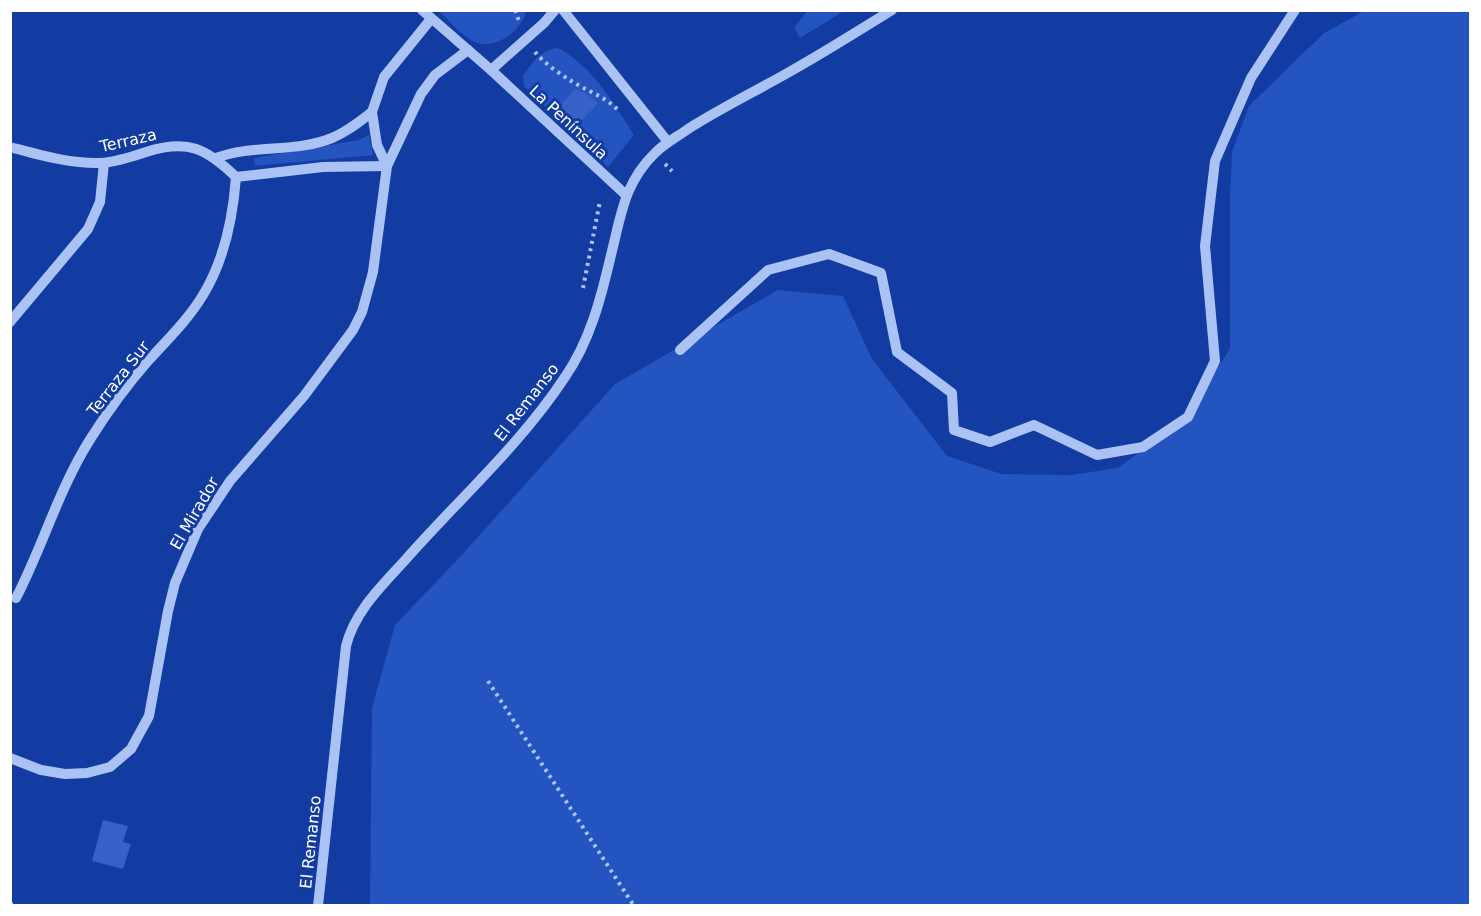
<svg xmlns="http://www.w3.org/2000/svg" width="1481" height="916" font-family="'DejaVu Sans',sans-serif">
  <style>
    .green { fill: #2454c0 }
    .building { fill: #3662c7 }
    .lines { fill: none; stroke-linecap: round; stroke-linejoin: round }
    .path { stroke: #abc2f5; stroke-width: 4; stroke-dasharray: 3 4.5; stroke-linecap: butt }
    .minor { stroke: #abc2f5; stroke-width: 10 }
    .labels { text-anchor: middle; stroke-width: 6; stroke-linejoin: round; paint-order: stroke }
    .street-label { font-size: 16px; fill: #fff; stroke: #123ca2 }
  </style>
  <rect width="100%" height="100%" fill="#123ca2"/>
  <g class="green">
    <polygon points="808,10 844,10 844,11 800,38 794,28"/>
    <path d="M439,11H526C522,32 492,53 471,40C459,33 449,20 439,11Z"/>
    <polygon points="1364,11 1470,11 1470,905 370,906 372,708 395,625 460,557 615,384 778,290 843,296 872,359 947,456 1001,474 1071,475 1118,468 1184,419 1230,349 1230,197 1232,152 1249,106 1324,33"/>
    <path d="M558,48C592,66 614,103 634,135L608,167L524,86L523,76C533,62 540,50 558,48Z"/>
    <polygon points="369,135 373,155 255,166 254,158 359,140"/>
  </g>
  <g class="building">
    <polygon points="575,89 587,94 598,103 575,128 555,111"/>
    <polygon points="103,820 128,826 123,842 131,844 123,869 92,861"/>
  </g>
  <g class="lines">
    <g class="path">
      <polyline points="515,10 520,24"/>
      <path d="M535,52C545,64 560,74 573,82C589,92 606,97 619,111"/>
      <polyline points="665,164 672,171"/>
      <polyline points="583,288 600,201"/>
      <polyline points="488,681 634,906"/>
      <polyline points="10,904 18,906"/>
    </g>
    <g class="minor">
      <polyline points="422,10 491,70 626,195"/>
      <polyline points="563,10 668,142"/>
      <polyline points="491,70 544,23 555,10"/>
      <path d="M10,147C40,155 70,164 101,163C117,162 131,157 146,152C188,139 206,148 236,177"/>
      <path d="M216,158C253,144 295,153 332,138C347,132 359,122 372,112"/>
      <polyline points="387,166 377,145 372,112 384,77 431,19"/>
      <polyline points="236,177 323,167 387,166"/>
      <polyline points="10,322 88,229 100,202 104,163"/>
      <polyline points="680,350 768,270 829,254 881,273 897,352 952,393 954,430 990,442 1034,425 1097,455 1143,447 1188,417 1215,361 1205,246 1215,161 1251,78 1295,10"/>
      <path d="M16,598C43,546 59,488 91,438C108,411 127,385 148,361C167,340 188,320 203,295C225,259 233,218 236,177"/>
      <polyline points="10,758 41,770 65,774 87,773 110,767 131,749 149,716 168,611 175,583 198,529 230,481 304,396 353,330 362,312 373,272 387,166 421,94 435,75 468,50"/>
      <path d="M318,906L346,646C355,610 383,585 407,558C460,498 521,444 565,377C590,341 601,298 611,255C621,216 624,183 655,153C665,143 677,137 688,129C721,108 756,91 791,71C825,52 858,31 892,10"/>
    </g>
  </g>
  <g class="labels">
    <g class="street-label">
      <text transform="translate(569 122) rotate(43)" y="6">La Península</text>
      <text transform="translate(128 140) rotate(-13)" y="6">Terraza</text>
      <text transform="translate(118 378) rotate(-52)" y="6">Terraza Sur</text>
      <text transform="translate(526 402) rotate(-52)" y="6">El Remanso</text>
      <text transform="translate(194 513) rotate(-60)" y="6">El Mirador</text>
      <text transform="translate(310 842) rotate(-84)" y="6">El Remanso</text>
    </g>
  </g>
  <rect width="1481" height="916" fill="none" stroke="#ffffff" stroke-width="24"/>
</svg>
